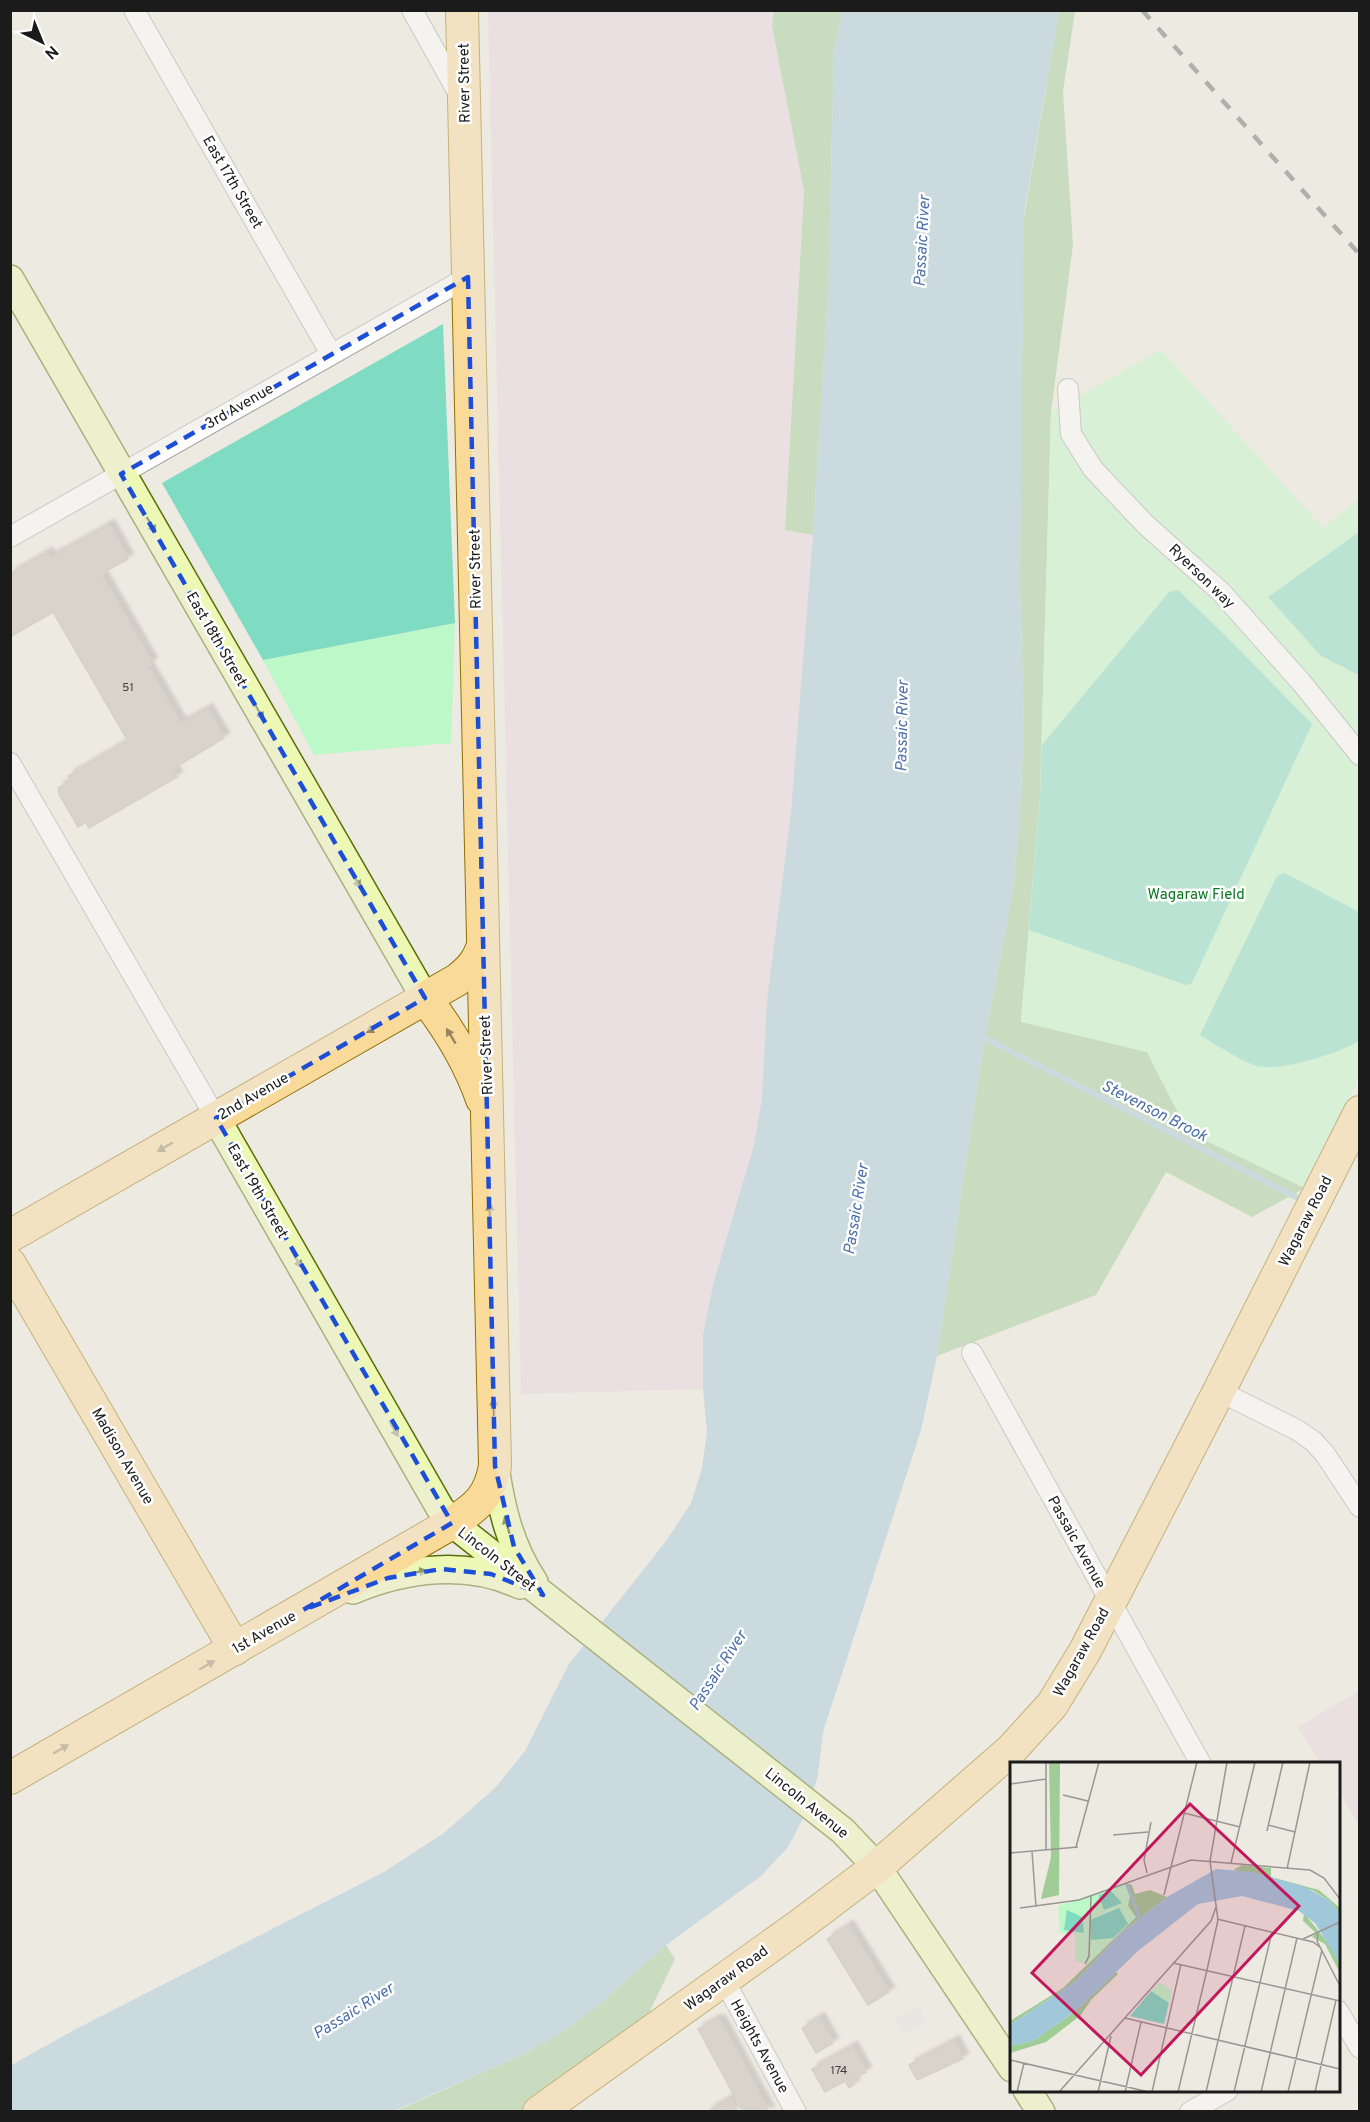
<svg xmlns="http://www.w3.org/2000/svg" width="1370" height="2122" font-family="Overpass,sans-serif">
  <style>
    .industrial { fill: #e6d3e0 }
    .forest { fill: #a0cc96 }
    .park { fill: #bdf8c8 }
    .pitch { fill: #7fdcc2 }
    .parking { fill: #e3e3e3 }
    .water { fill: #a1c7da }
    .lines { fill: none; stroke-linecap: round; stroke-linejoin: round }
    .stream { stroke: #a1c7da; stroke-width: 6 }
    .building { fill: #c1b9b0; stroke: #beb2a4; stroke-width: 1.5; filter: url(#shadow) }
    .street-casing { stroke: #a2a2a2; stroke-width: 22 }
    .secondary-casing { stroke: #586e06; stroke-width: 30 }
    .primary-casing { stroke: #907002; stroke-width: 34 }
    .street { stroke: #fff; stroke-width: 20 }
    .secondary { stroke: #edf8b4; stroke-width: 27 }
    .primary { stroke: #fada99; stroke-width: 32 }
    .rail { stroke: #696969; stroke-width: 4.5; stroke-dasharray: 12 12; stroke-linecap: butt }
    .oneway { fill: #8e956f }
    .oneway2 { fill: #968460 }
    .marked { fill: none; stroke: #1d4ed8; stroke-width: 4.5; stroke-dasharray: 12 8; stroke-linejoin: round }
    .labels { text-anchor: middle; stroke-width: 5; stroke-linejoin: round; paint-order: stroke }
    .number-label { font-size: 12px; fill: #444240 }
    .street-label { font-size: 15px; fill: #1b1b1b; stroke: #fff }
    .park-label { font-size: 15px; fill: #0d7621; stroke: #fff }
    .water-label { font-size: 16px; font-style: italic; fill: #4a6fa8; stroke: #fff }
    .inset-river { fill: none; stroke: #a1c7da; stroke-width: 3 }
    .inset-road { fill: none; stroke: #999792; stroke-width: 1.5 }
    .view { fill: #c2185b; fill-opacity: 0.15; stroke: #c2185b; stroke-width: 3 }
    .inset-edge { fill: none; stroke: #1b1b1b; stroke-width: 3 }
  </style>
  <defs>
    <filter id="shadow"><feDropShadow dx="5.5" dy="-5.5" stdDeviation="1.5" flood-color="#0004"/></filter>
  </defs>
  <rect width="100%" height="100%" fill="#edeae1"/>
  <g class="industrial">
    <polygon points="488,11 774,11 772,26 804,191 785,530 813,535 801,696 791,812 767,1000 762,1098 754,1145 703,1335 703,1389 521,1394"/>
    <polygon points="1359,1691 1359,1825 1339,1791 1338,1764 1321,1763 1298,1727"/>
  </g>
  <g class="forest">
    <polygon points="774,11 842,11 834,51 828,294 813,535 785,530 804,191 772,26"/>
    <polygon points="1059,11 1075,11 1063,92 1073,245 1051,412 1040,797 1021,1021 1147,1052 1188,1132 1305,1188 1252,1217 1166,1172 1096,1295 937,1356 982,1055 1013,890 1020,814 1024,727 1020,584 1022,229"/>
    <polygon points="666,1945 675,1959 635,2042 540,2111 394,2112 524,2054 562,2032 597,2006"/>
  </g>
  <g class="park">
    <polygon points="1161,350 1323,528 1359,499 1359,1078 1305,1188 1188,1132 1147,1052 1021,1022 1040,797 1051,412"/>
    <polygon points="455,623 451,743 314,755 263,660"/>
  </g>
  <g class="pitch">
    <polygon points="443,324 455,623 263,660 162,483"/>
    <polygon points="1359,532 1359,675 1321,656 1268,597"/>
    <polygon points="1178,590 1228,638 1312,724 1192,983 1186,985 1029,930 1040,797 1042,745 1169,592"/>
    <path d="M1285,873L1359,912V1041C1340,1053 1280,1072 1257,1066C1245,1063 1211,1042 1200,1035L1277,876Z"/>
  </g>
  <polygon class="parking" points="919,2006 926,2022 903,2034 895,2018"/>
  <polygon class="water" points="842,11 1059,11 1024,213 1020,584 1024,727 1020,814 1013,890 982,1055 937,1356 921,1430 823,1732 818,1775 806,1813 788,1847 761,1876 666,1945 597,2006 562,2032 524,2054 394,2111 11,2111 10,2066 74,2030 384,1872 444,1833 496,1787 525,1751 569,1664 666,1541 691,1503 702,1468 707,1432 703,1389 703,1335 714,1281 754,1145 762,1098 767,1000 791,812 813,535 828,294 834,51"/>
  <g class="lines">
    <polyline class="stream" points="985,1038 1304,1201"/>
  </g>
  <g class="building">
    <polygon points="109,525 128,559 101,574 152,663 147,666 181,724 207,709 224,738 172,769 177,777 89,828 86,822 78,827 59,794 58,788 71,781 68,776 128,741 53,612 10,637 10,574 47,553 50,558"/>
    <polygon points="848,1926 889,1992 868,2005 827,1939"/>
    <polygon points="819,2018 833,2043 816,2053 802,2028"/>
    <polygon points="715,2020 720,2021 769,2112 743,2112 698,2029"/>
    <polygon points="954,2041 963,2059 917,2080 909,2065"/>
    <polygon points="852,2047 866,2072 852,2080 855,2084 849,2088 845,2081 825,2092 812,2069"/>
    <polygon points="730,2098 738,2112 707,2112"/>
  </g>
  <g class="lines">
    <defs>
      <g id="street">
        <polyline points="134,10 331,354"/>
        <polyline points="412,10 460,96"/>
        <polyline points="1068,389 1071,434 1093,469 1145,524 1221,592 1301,682 1360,755"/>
        <polyline points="10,537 468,277"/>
        <polyline points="10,763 216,1118"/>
        <polyline points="972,1353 1201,1764"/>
        <polyline points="1219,1391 1297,1430 1313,1441 1325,1454 1360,1507"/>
        <polyline points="724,1980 796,2112"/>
        <polyline points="1338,2011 1360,2048"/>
        <polyline points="1190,2112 1228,2090"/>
      </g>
      <g id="secondary">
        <polyline points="10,279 425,998"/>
        <polyline points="216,1118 440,1508 452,1523 843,1831 877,1867 1012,2068"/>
        <path d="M495,1466C501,1508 510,1546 534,1582"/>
        <path d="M353,1590C406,1568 467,1560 520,1585"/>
        <polyline points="1027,2090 1041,2112"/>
      </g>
      <g id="primary">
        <path d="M425,998C449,1029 469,1062 482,1099"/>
        <path d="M10,1236L457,980C471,969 478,961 483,945"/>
        <polyline points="10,1264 235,1649"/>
        <path d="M10,1778L452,1523C477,1507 490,1496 495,1466L462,10"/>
        <polyline points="539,2112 800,1925 877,1867 1011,1750 1052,1705 1085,1651 1219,1391 1360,1112"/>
      </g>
    </defs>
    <use href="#street" class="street-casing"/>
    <use href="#secondary" class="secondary-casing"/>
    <use href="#primary" class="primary-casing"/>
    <use href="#street" class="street"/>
    <use href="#secondary" class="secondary"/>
    <use href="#primary" class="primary"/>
    <polyline class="rail" points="1142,10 1360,255"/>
  </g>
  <defs><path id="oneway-solid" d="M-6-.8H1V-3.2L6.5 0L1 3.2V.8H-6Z" transform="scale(1.5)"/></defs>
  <g class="oneway">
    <use href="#oneway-solid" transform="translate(151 525) rotate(60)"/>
    <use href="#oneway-solid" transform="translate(259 712) rotate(60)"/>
    <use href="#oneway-solid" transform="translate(356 880) rotate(60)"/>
    <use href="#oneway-solid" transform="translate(297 1260) rotate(60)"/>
    <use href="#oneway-solid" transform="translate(394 1429) rotate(60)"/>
    <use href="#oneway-solid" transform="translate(507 1525) rotate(-107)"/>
    <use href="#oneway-solid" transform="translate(418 1572) rotate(-10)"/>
  </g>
  <g class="oneway2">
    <use href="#oneway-solid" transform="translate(374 1028) rotate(150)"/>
    <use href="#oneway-solid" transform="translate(451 1036) rotate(-121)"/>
    <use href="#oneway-solid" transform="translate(165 1147) rotate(150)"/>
    <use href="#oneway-solid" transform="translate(490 1212) rotate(-91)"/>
    <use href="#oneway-solid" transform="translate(494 1407) rotate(-91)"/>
    <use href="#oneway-solid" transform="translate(207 1665) rotate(-30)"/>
    <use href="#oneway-solid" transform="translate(61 1749) rotate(-30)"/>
  </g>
  <path d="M0 0H1370V2122H0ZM468,277L495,1466L514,1547L543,1595L491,1574L441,1569L388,1578L303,1610L452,1523L216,1118L425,998L121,474Z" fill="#edeae1" fill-opacity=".55" fill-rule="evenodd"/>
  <path class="marked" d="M468,277L495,1466L514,1547L543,1595L491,1574L441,1569L388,1578L303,1610L452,1523L216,1118L425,998L121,474Z"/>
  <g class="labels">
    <g class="number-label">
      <text x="128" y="691">51</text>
      <text x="839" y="2074">174</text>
    </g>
    <g class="street-label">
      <text transform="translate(464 83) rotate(-91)" y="5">River Street</text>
      <text transform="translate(233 182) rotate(60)" y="5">East 17th Street</text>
      <text transform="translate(239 406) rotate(-30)" y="5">3rd Avenue</text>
      <text transform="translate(475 569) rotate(-91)" y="5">River Street</text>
      <text transform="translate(1202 576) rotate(44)" y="5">Ryerson way</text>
      <text transform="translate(217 639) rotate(60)" y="5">East 18th Street</text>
      <text transform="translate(486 1055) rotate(-92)" y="5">River Street</text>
      <text transform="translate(253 1096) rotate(-30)" y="5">2nd Avenue</text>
      <text transform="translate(258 1191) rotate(60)" y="5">East 19th Street</text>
      <text transform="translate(1305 1221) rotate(-63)" y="5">Wagaraw Road</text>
      <text transform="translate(123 1456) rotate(60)" y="5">Madison Avenue</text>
      <text transform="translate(1077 1542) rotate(61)" y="5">Passaic Avenue</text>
      <text transform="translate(497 1559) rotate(38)" y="5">Lincoln Street</text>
      <text transform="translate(264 1632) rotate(-30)" y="5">1st Avenue</text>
      <text transform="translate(1081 1652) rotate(-61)" y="5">Wagaraw Road</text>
      <text transform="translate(807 1803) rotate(39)" y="5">Lincoln Avenue</text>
      <text transform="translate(726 1978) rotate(-36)" y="5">Wagaraw Road</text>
      <text transform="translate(760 2046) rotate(61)" y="5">Heights Avenue</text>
    </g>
    <g class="park-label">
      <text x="1196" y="899">Wagaraw Field</text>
    </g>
    <g class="water-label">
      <text transform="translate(921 241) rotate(-87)" y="6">Passaic River</text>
      <text transform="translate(901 726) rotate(-89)" y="6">Passaic River</text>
      <text transform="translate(1155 1110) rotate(27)" y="6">Stevenson Brook</text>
      <text transform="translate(855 1209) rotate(-81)" y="6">Passaic River</text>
      <text transform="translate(717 1670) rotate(-57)" y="6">Passaic River</text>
      <text transform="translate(353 2010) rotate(-32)" y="6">Passaic River</text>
    </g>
  </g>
  <g transform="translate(1010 1762)">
    <rect width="330" height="330" fill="#edeae1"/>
    <path d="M39,0H50L49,133L31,137L41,95ZM232,103L261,106V115L309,128L330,146V153L320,139L302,128L223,108ZM115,121L122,123L125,132L140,128L157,135L110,172L65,220L0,263V259L53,226L125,156L118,144ZM294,151L319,182L330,201V211L315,182L302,175L306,171L293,159ZM106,210L108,212L81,238L71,253L36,280L0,291V284L23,279L68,247Z" fill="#a0cc96"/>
    <path d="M115,121L120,134L118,144L126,155L78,202L65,199V172L50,171L48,144ZM150,220L162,229L159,241L141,229Z" fill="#bdf8c8"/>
    <path d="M101,129L112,141L94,148L88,133ZM109,146L118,162L103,176L81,178L80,158ZM57,148L72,155L74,171L54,168ZM141,229L159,241L154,262L120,254Z" fill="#7fdcc2"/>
    <path d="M206,107L242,110L295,125L320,139L330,153V201L305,161L289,149L232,134L188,142L128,189L68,247L23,279L0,284V263L65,220L110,172L157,135Z" fill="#a1c7da"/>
    <path class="inset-river" d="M117,123L130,157"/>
    <path class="inset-road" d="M0,22L36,17M53,33L78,39M174,51L230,65M258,63L285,70M257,69L273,0M103,73L138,70M66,85L89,0M36,88V0M22,89L26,145M0,91L68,85M221,101L245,0M277,107L300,0M137,111L134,98L141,60M154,133L187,0M10,146L69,138L181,98L300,108L314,116L330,137M207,157L303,180L311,186M308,172L307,179L330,224M293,177L330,160M163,201L330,239M75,202L79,194L81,133M197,208L208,158L200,99L217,0M115,256L330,307M0,298L139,330M7,330L14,301M49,330L201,159L206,145M88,330L101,274M115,330L131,260M142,330L171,202M168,330L197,208M196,330L235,164M224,330L262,170M251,330L287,176M278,330L312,188M305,330L326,238"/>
    <path class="view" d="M180,42L289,144L131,313L22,211Z"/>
    <rect width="330" height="330" class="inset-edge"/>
  </g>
  <rect width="1370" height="2122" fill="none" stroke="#1b1b1b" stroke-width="24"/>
  <g transform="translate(42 42) rotate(137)" stroke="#ffffff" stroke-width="4.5" paint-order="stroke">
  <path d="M0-4.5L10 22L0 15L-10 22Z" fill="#1b1b1b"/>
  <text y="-9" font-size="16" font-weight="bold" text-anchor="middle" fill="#1b1b1b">N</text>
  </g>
</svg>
